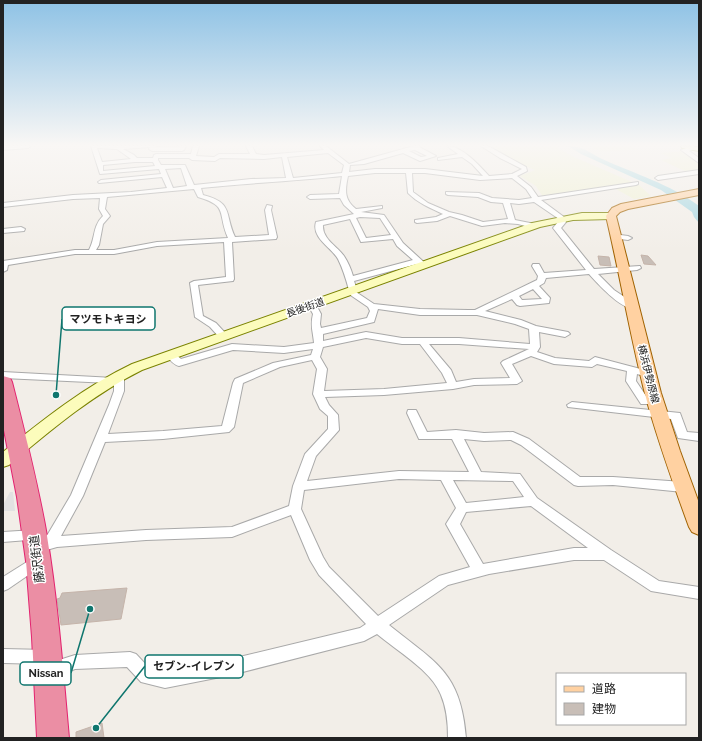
<svg xmlns="http://www.w3.org/2000/svg" width="702" height="741" font-family="Raleway,'Noto Sans JP',sans-serif">
  <style>
    .farmland { fill: #f0f1d4 }
    .parking { fill: #e2e2e2 }
    .water { fill: #a8d7e1 }
    .building { fill: #c8beb7; stroke: #c5b4aa }
    .lines { fill: none; stroke-linecap: round; stroke-linejoin: round }
    .street-casing { stroke: #a9a9a9; stroke-width: 2 }
    .secondary-casing { stroke: #7a8200; stroke-width: 2 }
    .primary-casing { stroke: #a06200; stroke-width: 2 }
    .highway-casing { stroke: #e3236f; stroke-width: 2 }
    .street { fill: #fff; fill-rule: evenodd }
    .secondary { fill: #fcfcbc; fill-rule: evenodd }
    .primary { fill: #ffd1a1; fill-rule: evenodd }
    .highway { fill: #eb8ea4; fill-rule: evenodd }
    .labels { text-anchor: middle; stroke-width: 3; stroke-linejoin: round; paint-order: stroke }
    .street-label { font-size: 10px; fill: #222; stroke: #fff }
    .near-street-label { font-size: 12px; fill: #222; stroke: #fff }
    .leader { fill: none; stroke: #0f766e; stroke-width: 1.5 }
    .callout-dot { fill: #0f766e; stroke: #fff; stroke-width: 1.5 }
    .callout { fill: #fff; stroke: #0f766e; stroke-width: 1.5 }
    .callout-label { font-size: 11px; text-anchor: middle; font-weight: bold; fill: #222 }
  </style>
  <rect width="100%" height="100%" fill="#f2eee8"/>
  <g class="farmland">
    <polygon points="488,146 555,146 574,157 639,185 651,196 634,199 614,188 543,197 536,186 520,176 535,170 507,158"/>
    <polygon points="590,146 629,146 637,150 600,151"/>
    <polygon points="684,151 699,164 699,170 687,172 661,160 672,158 661,153"/>
  </g>
  <polygon class="parking" points="10,492 13,492 15,511 3,511 3,505"/>
  <path class="water" d="M568,146C583,146 590,153 602,159C635,174 670,184 699,206V223L694,217L692,212L661,190L581,154Z"/>
  <g class="building">
    <polygon points="641,255 648,256 656,265 644,264"/>
    <polygon points="598,256 609,257 611,266 600,265"/>
    <polygon points="127,588 121,619 61,625 57,599 60,598 62,593"/>
    <polygon points="102,723 104,738 76,738 76,732"/>
  </g>
  <g class="lines">
    <defs>
      <g id="street">
        <polygon points="3,146 31,146 28,148 3,150"/>
        <path d="M91,146H156L155,147L186,146L184,150L182,151H152L149,149L150,147L123,149L134,155L137,158H153L154,155L156,154H191L193,146H199L196,156L214,157L219,154H250L246,146H252L256,154L264,155L324,150L320,146H326L349,164L414,146H420L419,147L436,156L420,161L403,153L364,164L350,165L349,172L375,169H425L483,176L472,164L462,157L438,160V158L458,154L447,146C462,146 479,165 489,176L512,174L522,169L500,158L481,146H488L526,167L527,171L517,176L531,187L538,197L638,182V184L636,185L541,200L564,217L566,222L561,228L594,269L640,266L641,268L637,270L598,274L614,290L635,304L636,306L635,308C622,311 598,284 589,274L546,278L544,283L539,286L550,298L549,303L520,306L517,305L512,299L485,311L521,320L536,326L568,332L570,334L565,337L539,332L540,347L537,352L555,358L589,361L595,357L652,372L653,374L648,377L637,374L636,381L650,402L649,404H641L626,381L627,371L597,364L592,367L554,364L531,356L512,364L522,381L517,384L474,385L453,389L384,395L325,397L329,405L338,415L339,430L316,456L307,481L399,471L469,472L452,439H419L407,413L408,410H416L427,432L456,430L484,433L513,432L529,439L580,477H613L683,482L687,484L689,487L687,490L683,492L613,485L578,486L574,485L521,445L511,440L484,441L464,439L481,472L520,474L537,498L611,550L659,581L699,587V599L651,591L604,560H574L489,574L448,585L389,625C436,663 461,672 466,738H448C448,724 447,709 441,695C432,671 396,650 377,634L364,641L231,675L165,688L141,682L127,667L75,669L51,678L45,675L43,670L46,664L3,663V649L47,650L53,652L55,657L53,662L75,655L130,652L136,654L151,670L165,672L231,659L360,628L366,624L319,575L310,560L291,515L232,537L146,540L57,547L36,553L31,552L29,548L31,544L42,541L48,534L71,495L109,405L114,391V382L110,383L3,378V372L114,378L115,373H123L124,375V391L108,434L163,431L222,426L233,383L235,379L273,363L311,355L313,349L284,353L233,350L179,366C174,365 169,359 166,355L168,353H174L181,359L232,344L284,347L314,343C313,331 310,326 313,314L308,305L309,303H315L321,314L320,324L321,328L367,318L370,311L368,307L346,292L349,290C346,279 343,269 338,259C332,248 311,238 316,222L354,214L344,205L340,198L310,199L307,197L310,195L339,194L342,176C295,181 248,183 201,188L203,195C234,203 224,213 235,237L269,235L265,210L267,205L272,206L271,210L277,237L276,239L232,242L234,279L233,281L198,285L203,316L216,323L228,336L226,338H220L210,327L195,317L190,283L194,281L226,277L224,242L157,246L114,254H75L8,265L7,270L3,272V261L75,250H89C96,237 92,227 103,216L99,209L100,198L73,199L3,207V203L73,195L131,192L167,188L162,177L99,183L98,182L101,180L161,174L159,169L100,174ZM97,148L117,149L131,159L102,162ZM415,150L427,156L421,157L409,151ZM328,153L344,165L342,173L293,178L287,157ZM282,157L286,178L251,179L194,185L185,165H161L158,160V158H189L192,160L215,161L220,158L264,159ZM135,162H153L155,166L103,171V165ZM181,168L187,186L173,188L165,169ZM375,173H406L408,193C418,203 430,208 443,214L436,217L415,220V222L417,223L437,221L450,216L482,226L505,223L518,224L532,228L536,226L535,224L515,220L510,203L519,204L534,202L559,219L558,222L553,228L586,270L544,273L539,264H533L532,266L538,276L537,280L475,310H468L420,309L374,304L356,292L357,290L354,281L417,264L423,267L427,265L403,243L384,215L361,212L382,208V206L356,209C344,200 345,190 348,176ZM412,173H425L480,180L512,178L526,189L532,198L519,200L492,198L479,193L446,192V194L448,195L478,197L491,202L503,203L508,219L483,222L462,215L449,212L428,203L413,192ZM194,189L198,197C229,206 217,213 228,238L157,242L114,250H96L99,245L103,224L110,216L105,209L107,197ZM360,217L380,218L391,235L366,238L356,218ZM350,219L361,242L393,239L397,246L413,260L353,276C351,269 348,262 344,256C337,246 322,239 323,225ZM533,289L542,299L522,300L519,296ZM378,309L420,315H477L515,324L529,329L530,344L459,338H402L366,332L323,341V334L374,322ZM366,338L402,344H420L442,373L447,383L384,389L324,391L327,369L320,357L323,347ZM429,344H459L529,349L503,361L501,363L510,378L474,379L456,382L451,370ZM312,360L317,369L313,394L320,409L328,416V429L305,454L293,486L289,506L232,527L146,530L61,536L83,496L105,442L163,439L229,432L234,427L243,383L280,367ZM399,479L441,480L456,508L446,524L470,567L439,576L378,616L329,567L323,557L301,509L304,490ZM453,480L513,481L524,497L466,503ZM531,506L588,548H574L483,564L460,524L466,512Z"/>
        <polygon points="693,146 695,147 695,149 689,151 699,158 699,163 681,150"/>
        <polygon points="699,170 699,174 658,180 655,178 658,176"/>
        <polygon points="21,227 25,229 24,231 3,233 3,229"/>
        <polygon points="613,234 628,236 632,238 628,240 613,238"/>
        <polygon points="572,402 680,413 687,432 699,433 699,441 678,438 671,419 568,407 567,405"/>
        <polygon points="35,530 40,531 42,535 40,539 3,542 3,532"/>
        <polygon points="38,555 43,557 45,561 43,565 8,589 3,591 3,577"/>
      </g>
      <g id="secondary">
        <polygon points="681,146 699,147 699,151 682,148"/>
        <path d="M582,213H611L616,216L611,219L573,220L540,227L142,370C92,395 51,430 9,465L3,467V452C44,419 84,387 132,364L532,223Z"/>
      </g>
      <path id="primary" d="M699,189V195L628,209L620,212L616,216L661,393L680,451L699,503V535L692,532L689,527C673,483 657,439 645,394C630,335 620,275 606,216L612,208L621,204Z"/>
      <path id="highway" d="M3,376L10,378L12,382C25,433 38,484 47,536C58,603 63,671 69,738H37L32,637L26,561L17,497L3,425Z"/>
    </defs>
    <use href="#street" class="street-casing"/>
    <use href="#secondary" class="secondary-casing"/>
    <use href="#primary" class="primary-casing"/>
    <use href="#highway" class="highway-casing"/>
    <use href="#street" class="street"/>
    <use href="#secondary" class="secondary"/>
    <use href="#primary" class="primary"/>
    <use href="#highway" class="highway"/>
  </g>
  <linearGradient id="sky" x2="0" y2="1"><stop stop-color="#8ec2e5"/><stop offset="0.58" stop-color="#f9f7f5"/><stop offset="1" stop-color="#f9f7f5" stop-opacity="0"/></linearGradient>
  <rect width="702" height="250" fill="url(#sky)"/>
  <g class="labels">
    <g class="street-label">
      <text transform="translate(305 307) rotate(-19)" y="4">長後街道</text>
      <text transform="translate(649 374) rotate(76)" y="4">横浜伊勢原線</text>
    </g>
    <g class="near-street-label">
      <text transform="translate(37 559) rotate(-97)" y="4">藤沢街道</text>
    </g>
  </g>
  <path class="leader" d="M56 395L62 319M96 728L145 666M90 609L71 673"/>
  <g class="callout-dot">
    <circle cx="56" cy="395" r="4"/>
    <circle cx="96" cy="728" r="4"/>
    <circle cx="90" cy="609" r="4"/>
  </g>
  <g class="callout">
    <rect x="62" y="307" width="93" height="23" rx="4"/>
    <rect x="145" y="655" width="98" height="23" rx="4"/>
    <rect x="20" y="662" width="51" height="23" rx="4"/>
  </g>
  <g class="callout-label">
    <text x="108" y="323">マツモトキヨシ</text>
    <text x="194" y="670">セブン-イレブン</text>
    <text x="46" y="677">Nissan</text>
  </g>
  <rect width="702" height="741" fill="none" stroke="#222222" stroke-width="8"/>
  <rect x="556" y="673" width="130" height="52" fill="#ffffff" stroke="#a7a7a7"/>
  <rect x="564" y="686" width="20" height="6" fill="#ffd1a1" stroke="#a7a7a7"/>
  <text x="592" y="693" font-size="12" fill="#222222">道路</text>
  <rect x="564" y="703" width="20" height="12" fill="#c8beb7" stroke="#a7a7a7"/>
  <text x="592" y="713" font-size="12" fill="#222222">建物</text>
</svg>
